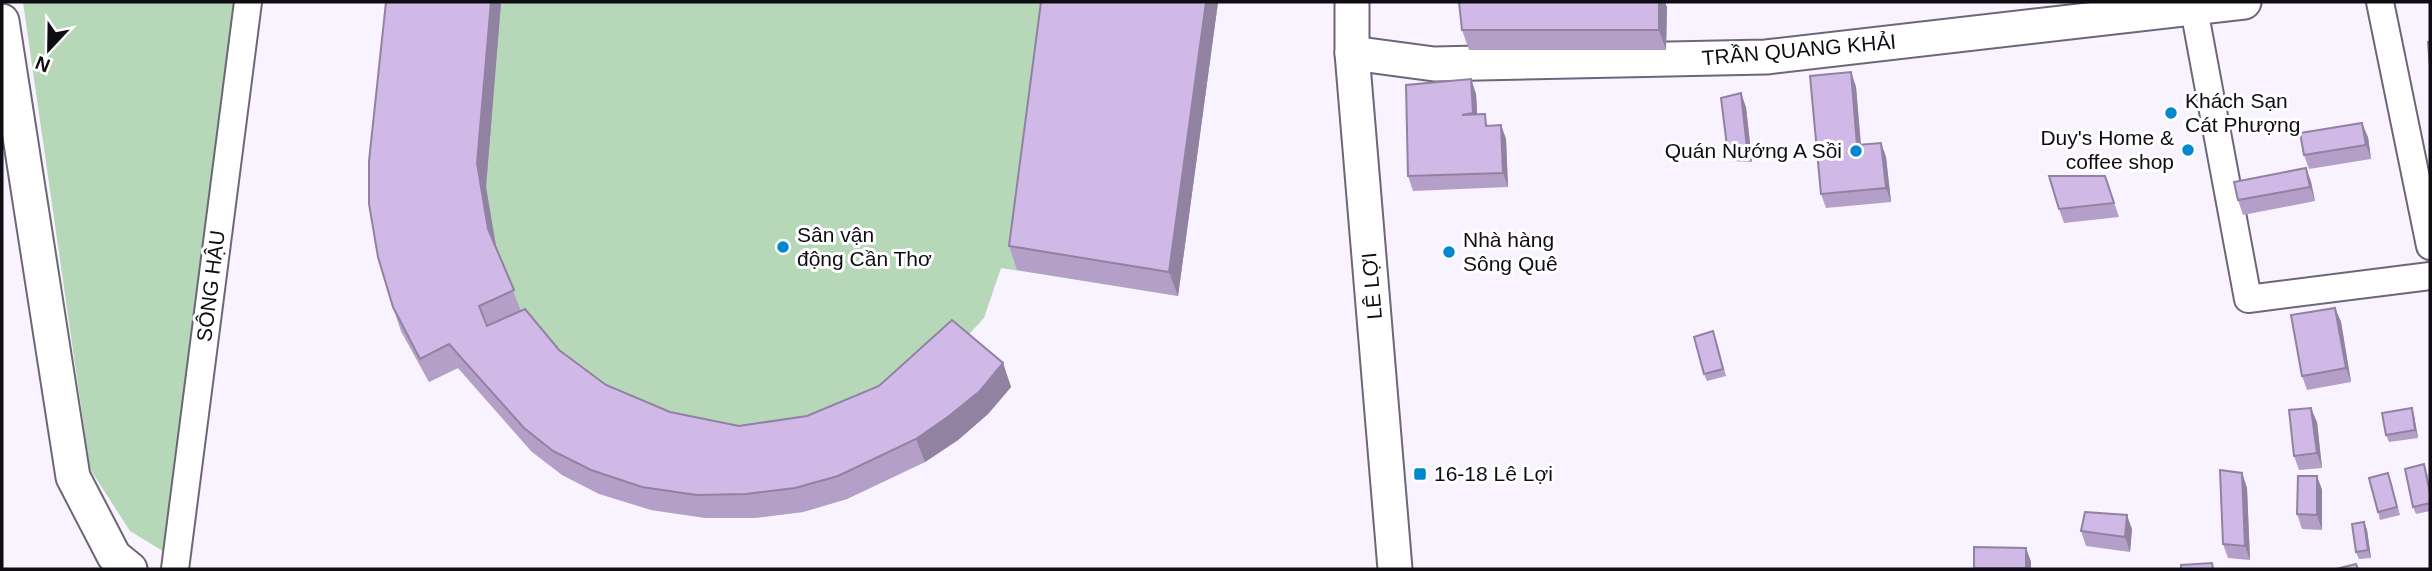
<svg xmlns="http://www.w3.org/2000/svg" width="2432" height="571" font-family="Arial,sans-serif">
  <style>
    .green { fill: #b6d8b8 }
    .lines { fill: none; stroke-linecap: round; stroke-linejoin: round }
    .minor-casing { stroke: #6d6677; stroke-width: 30 }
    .tertiary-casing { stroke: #6d6677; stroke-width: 37 }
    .minor { stroke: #fff; stroke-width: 26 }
    .tertiary { stroke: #fff; stroke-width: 33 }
    .wall { fill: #b39fc7 }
    .shaded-wall { fill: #9282a2 }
    .building { fill: #d0b9e7; stroke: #9282a2; stroke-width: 2 }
    .poi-dot { fill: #0088ce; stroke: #fff; stroke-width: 2.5 }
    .labels { text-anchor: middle; stroke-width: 6; stroke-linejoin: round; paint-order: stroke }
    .street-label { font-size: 21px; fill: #0f0d13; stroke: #fff }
    .poi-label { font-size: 21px; fill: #0f0d13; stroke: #fff; text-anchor: start }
  </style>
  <rect width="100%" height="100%" fill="#f8f3ff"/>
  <g class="green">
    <polygon points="23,2 240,2 166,553 130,531 90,469"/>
    <polygon points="397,2 1218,2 1178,296 1001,268 984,318 960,344 1011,387 988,414 958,440 925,462 847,499 803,512 755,518 706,518 651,510 532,452 458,368 429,382 401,331"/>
  </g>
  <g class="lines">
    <defs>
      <g id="minor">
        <polyline points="2380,2 2430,246"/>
        <polyline points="2194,9 2248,299 2430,276"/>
        <polyline points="175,569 248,2"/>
      </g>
      <g id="tertiary">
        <polyline points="1352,2 1352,53 1395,569"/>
        <polyline points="2,21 73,477 114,556 130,569"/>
        <polyline points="1352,53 1434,64 1766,57 2244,2"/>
      </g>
    </defs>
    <use href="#minor" class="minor-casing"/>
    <use href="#tertiary" class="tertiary-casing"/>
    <use href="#minor" class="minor"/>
    <use href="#tertiary" class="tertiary"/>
  </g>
  <g class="wall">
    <polygon points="386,2 501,2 486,187 496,247 521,311 559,350 606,385 670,412 739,426 807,416 1003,363 1011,387 988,414 958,440 925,462 847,499 803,512 754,518 706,518 651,510 599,494 562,475 532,452 458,368 429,382 401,331 393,307"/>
    <polygon points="1041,2 1218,2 1178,296 1017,270 1009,246"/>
    <polygon points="1667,7 1666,50 1469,50 1462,30"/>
    <polygon points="1851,72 1856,87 1861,145 1881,143 1886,157 1891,202 1826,208 1821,194"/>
    <polygon points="1471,79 1476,94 1477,114 1489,126 1501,125 1506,139 1508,187 1413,191 1408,176"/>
    <polygon points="1746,107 1752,162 1732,161 1727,146"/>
    <polygon points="2368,137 2371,159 2309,169 2304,155"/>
    <polygon points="2306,168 2311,182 2315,201 2243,215 2238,200"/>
    <polygon points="2105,176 2119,217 2064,223 2059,209"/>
    <polygon points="2335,308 2341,322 2351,382 2307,390 2302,376"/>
    <polygon points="1716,339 1726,376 1707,381 1704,374"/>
    <polygon points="2414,415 2418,438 2389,442 2386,435"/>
    <polygon points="2317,422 2322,468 2299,470 2294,456"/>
    <polygon points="2427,472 2430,488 2430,511 2416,514 2413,507"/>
    <polygon points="2242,473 2247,488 2250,560 2228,558 2223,544"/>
    <polygon points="2317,476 2322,490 2322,530 2302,529 2297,514"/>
    <polygon points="2391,481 2400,515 2380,520 2378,512"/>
    <polygon points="2364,522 2367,530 2371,558 2359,559 2356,552"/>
    <polygon points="2132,529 2130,552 2086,546 2081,531"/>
    <polygon points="1974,547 2026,548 2031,562 2031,569 1974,569"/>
  </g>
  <g class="shaded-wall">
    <polygon points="491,2 501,2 501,3 486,187 497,252 488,229 477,163"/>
    <polygon points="1206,2 1218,2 1178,296 1169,272"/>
    <polygon points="1659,2 1665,2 1667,7 1666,50 1659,30"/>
    <polygon points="1851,72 1856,87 1862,159 1857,145"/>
    <polygon points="1471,79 1476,94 1478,127 1473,113"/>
    <polygon points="1741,93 1746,107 1752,162 1747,148"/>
    <polygon points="2362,123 2368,137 2371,159 2366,145"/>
    <polygon points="1501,125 1506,139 1508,187 1503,173"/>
    <polygon points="1881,143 1886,157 1891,202 1886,188"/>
    <polygon points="2306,168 2311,182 2315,201 2310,187"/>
    <polygon points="2335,308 2341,322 2351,382 2346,368"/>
    <polygon points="1003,363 1011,387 988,414 958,440 925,462 916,439"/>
    <polygon points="2311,408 2317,422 2322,468 2317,453"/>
    <polygon points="2412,408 2414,415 2418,438 2415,430"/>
    <polygon points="2242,473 2247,488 2250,560 2245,546"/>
    <polygon points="2317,476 2322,490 2322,530 2317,515"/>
    <polygon points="2127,515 2132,529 2130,552 2125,537"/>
    <polygon points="2364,522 2367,530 2371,558 2368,550"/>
    <polygon points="2026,548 2031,562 2031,569 2026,569"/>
  </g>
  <g class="building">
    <polygon points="386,2 491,2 477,163 488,229 514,290 479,306 487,326 525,309 559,350 606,385 670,412 739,426 807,416 879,386 952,320 1003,363 980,391 949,416 916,439 838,476 795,488 746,494 697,495 642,487 591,470 553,451 524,428 449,344 420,359 393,307 378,257 369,204 369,161"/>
    <polygon points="1041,2 1206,2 1169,272 1009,246"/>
    <polygon points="1459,2 1659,2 1659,30 1462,30"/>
    <polygon points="2430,41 2430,67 2428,42"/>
    <polygon points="1851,72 1857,145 1881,143 1886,188 1821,194 1810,76"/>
    <polygon points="1471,79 1473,113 1462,115 1485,114 1486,126 1501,125 1503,173 1408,176 1406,85"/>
    <polygon points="1741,93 1747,148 1727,146 1721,98"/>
    <polygon points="2362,123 2366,145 2304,155 2300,133"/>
    <polygon points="2306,168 2310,187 2238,200 2234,182"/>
    <polygon points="2049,176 2105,176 2114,203 2059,209"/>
    <polygon points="2335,308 2346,368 2302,376 2291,315"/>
    <polygon points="1713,331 1723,369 1704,374 1694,337"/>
    <polygon points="2311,408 2317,453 2294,456 2289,410"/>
    <polygon points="2412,408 2415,430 2386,435 2382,413"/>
    <polygon points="2424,464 2430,493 2430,503 2413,507 2405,469"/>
    <polygon points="2220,470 2242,473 2245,546 2223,544"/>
    <polygon points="2388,473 2397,507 2378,512 2369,478"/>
    <polygon points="2298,476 2317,476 2317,515 2297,514"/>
    <polygon points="2085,512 2127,515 2125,537 2081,531"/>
    <polygon points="2364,522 2368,550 2356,552 2352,524"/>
    <polygon points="1974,547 2026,548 2026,568 1974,568"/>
    <polygon points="2212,563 2213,569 2181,569 2181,565"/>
    <polygon points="2356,564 2358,569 2336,569"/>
  </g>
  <g class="poi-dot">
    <circle cx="2171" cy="113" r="7"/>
    <circle cx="2188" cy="150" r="7"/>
    <circle cx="1856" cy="151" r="7"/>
    <circle cx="783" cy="247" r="7"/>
    <circle cx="1449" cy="252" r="7"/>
    <rect x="1413" y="467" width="14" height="14" rx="3.5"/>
  </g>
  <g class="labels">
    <g class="street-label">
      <text transform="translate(1799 50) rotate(-5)" y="7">TRẦN QUANG KHẢI</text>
      <text transform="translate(211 286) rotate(-83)" y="7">SÔNG HẬU</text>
      <text transform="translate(1372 286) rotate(-95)" y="7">LÊ LỢI</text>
    </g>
    <g class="poi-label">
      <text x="2185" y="108">Khách Sạn<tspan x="2185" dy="24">Cát Phượng</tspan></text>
      <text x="2174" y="145" text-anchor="end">Duy's Home &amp;<tspan x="2174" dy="24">coffee shop</tspan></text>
      <text x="1842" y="158" text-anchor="end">Quán Nướng A Sồi</text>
      <text x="797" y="242">Sân vận<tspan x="797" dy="24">động Cần Thơ</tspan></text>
      <text x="1463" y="247">Nhà hàng<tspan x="1463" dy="24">Sông Quê</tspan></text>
      <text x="1434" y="481">16-18 Lê Lợi</text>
    </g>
  </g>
  <rect width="2432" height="571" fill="none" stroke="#0f0d13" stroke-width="7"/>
  <g transform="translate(49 49) rotate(202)" stroke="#ffffff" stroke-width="5" paint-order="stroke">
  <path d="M0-5L12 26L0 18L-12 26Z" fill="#0f0d13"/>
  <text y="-10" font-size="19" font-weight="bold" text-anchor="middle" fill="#0f0d13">N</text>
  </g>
</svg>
